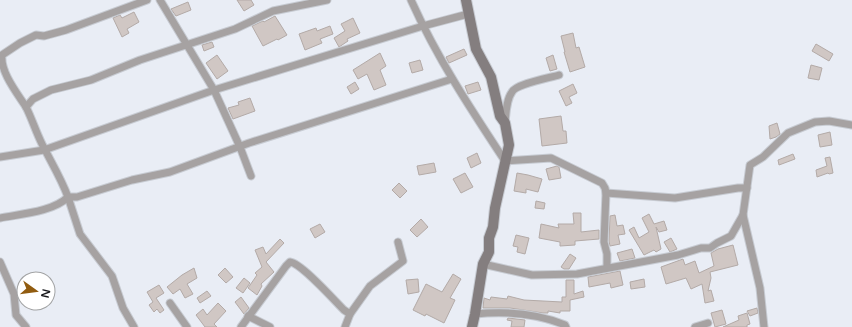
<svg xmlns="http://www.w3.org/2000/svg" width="852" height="327" font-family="'Varela Round',sans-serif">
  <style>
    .building { fill: #d0c7c4; stroke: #b3aaa7 }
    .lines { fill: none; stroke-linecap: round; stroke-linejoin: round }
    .street-casing { stroke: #c7cbd2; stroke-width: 9 }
    .secondary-casing { stroke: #c7cbd2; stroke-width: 12 }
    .street { stroke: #a6a2a2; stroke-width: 7 }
    .secondary { stroke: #847e7f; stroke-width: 10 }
  </style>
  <rect width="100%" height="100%" fill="#e9edf5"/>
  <g class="building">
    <polygon points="237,0 251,0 254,5 244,11"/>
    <polygon points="188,2 191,10 176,16 171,9"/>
    <polygon points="134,12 139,22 127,29 129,33 122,37 113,18 120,15 122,18"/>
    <polygon points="275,16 287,35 278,40 277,39 263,46 252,26 263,21 264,22"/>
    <polygon points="353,18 360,33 347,39 348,41 339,47 334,38 345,31 341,24"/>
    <polygon points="330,26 333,34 320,39 322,43 305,50 299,34 316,28 317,31"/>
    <polygon points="573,33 576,48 579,47 585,67 570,72 564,52 565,52 561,36"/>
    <polygon points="212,42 214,47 204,51 202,45"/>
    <polygon points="816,44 833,54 829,61 812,51"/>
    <polygon points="464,49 467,55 449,63 446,57"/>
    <polygon points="380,53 386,66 380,70 386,85 374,90 367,74 358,79 353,70"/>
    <polygon points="217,55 228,71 217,79 206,63"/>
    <polygon points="553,55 557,69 550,71 546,58"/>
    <polygon points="420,60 423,70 412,73 409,63"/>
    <polygon points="811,65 822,68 819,80 808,78"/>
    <polygon points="355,82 359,89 351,94 347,87"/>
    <polygon points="478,82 481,90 468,94 465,86"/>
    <polygon points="573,84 577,93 569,97 572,103 566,106 559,91"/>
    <polygon points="250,98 255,111 233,119 228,108 239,105 238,102"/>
    <polygon points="561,116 563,131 566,131 567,143 542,146 539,119"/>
    <polygon points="777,123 780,134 776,137 770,139 769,126"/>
    <polygon points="830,132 832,145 820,147 818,135"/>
    <polygon points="477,153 481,163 471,168 467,158"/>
    <polygon points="793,154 795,159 779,165 778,160"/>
    <polygon points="830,157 833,173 829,174 828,173 817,177 816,170 827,166 825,158"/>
    <polygon points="434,163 436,172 419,175 417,166"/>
    <polygon points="557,166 559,167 561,178 549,180 546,169"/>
    <polygon points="465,173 473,187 461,193 453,179"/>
    <polygon points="517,173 528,175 542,179 538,192 526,189 526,193 514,191"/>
    <polygon points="399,183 407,191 400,198 392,190"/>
    <polygon points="536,201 545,203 544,209 535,208"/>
    <polygon points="573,213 581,213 581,232 599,230 599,239 575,241 575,245 560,246 560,242 539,238 541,224 559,228 558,224 574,224"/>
    <polygon points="649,214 654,224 664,221 667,230 659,232 656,227 661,249 656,252 654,250 644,255 629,230 634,227 639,238 649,232 642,218"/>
    <polygon points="615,215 617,226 623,225 625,234 618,235 620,244 610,246 609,241 610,216"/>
    <polygon points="421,219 428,227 417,237 410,230"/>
    <polygon points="320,224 325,232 315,238 310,229"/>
    <polygon points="516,235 529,238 525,254 517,252 518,247 513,246"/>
    <polygon points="671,238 677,249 670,252 664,242"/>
    <polygon points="280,239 284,243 266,262 274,272 261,284 262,286 257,295 248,288 257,275 255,273 262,267 255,250 263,247 266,254"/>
    <polygon points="733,245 738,265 710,272 711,278 708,291 711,290 714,301 705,303 702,284 691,289 686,278 666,284 661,267 683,259 685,265 695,261 699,273 714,266 711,253 718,249"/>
    <polygon points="632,249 635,258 620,261 617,253"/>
    <polygon points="570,254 576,258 569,269 564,269 561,267"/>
    <polygon points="194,268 197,278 187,284 193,294 185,298 180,289 173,294 167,287 182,275"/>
    <polygon points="225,268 233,277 226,283 218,275"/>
    <polygon points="620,271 623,285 611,288 610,283 589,287 588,277"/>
    <polygon points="453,274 461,279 450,298 455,300 444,323 426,314 425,316 413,310 426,284 442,292"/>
    <polygon points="244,278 250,283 243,293 236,288"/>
    <polygon points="418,279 419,292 408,294 406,280"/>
    <polygon points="644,279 645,287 631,289 630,282"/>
    <polygon points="566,280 574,280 574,294 583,291 584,297 570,300 570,311 560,311 560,313 548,311 548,313 543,313 510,308 483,308 484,298 490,300 491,297 507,299 508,296 524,300 562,302 562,297 566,297"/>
    <polygon points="159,285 164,293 156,298 164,310 160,313 157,309 154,312 149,305 153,302 147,292"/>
    <polygon points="207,291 211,296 200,303 197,298"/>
    <polygon points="241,297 249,308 244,314 235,302"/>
    <polygon points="218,303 226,311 214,324 217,327 205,327 196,315 203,309 207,315"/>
    <polygon points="757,308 758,313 750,316 747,311"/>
    <polygon points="722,310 726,324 715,327 711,313"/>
    <polygon points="747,313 750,324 747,325 747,327 723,327 739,320 738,316"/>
    <polygon points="508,318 525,320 524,327 511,327 512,321 507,320"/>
  </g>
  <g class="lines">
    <defs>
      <g id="street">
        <polyline points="160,0 214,90 240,147 251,176"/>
        <path d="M411,0C437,58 470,108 505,161L551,158L602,183L605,188L606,193L604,242L607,254V267"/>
        <polyline points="26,107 33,99 51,90 91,80 140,60 235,29 273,11 327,0"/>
        <path d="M505,123C506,114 506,100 512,92C516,84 549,78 559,75"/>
        <polyline points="0,157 44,150 214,90 423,26 468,14"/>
        <polyline points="606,193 675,198 738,188 747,188"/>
        <polyline points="743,215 760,288 764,327"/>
        <path d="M0,218C20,214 53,212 68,197C61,178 51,162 42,144C36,132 32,119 26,107C17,93 0,72 2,55L20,43L36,35L44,36L66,30L147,0"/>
        <polyline points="0,262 14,294 16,315 26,327"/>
        <polyline points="483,264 532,275 577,274 678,255 701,248 710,248 717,243 731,236 743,215 750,165 763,157 788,133 815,122 829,121 852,125"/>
        <polyline points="170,303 187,327"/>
        <polyline points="350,314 370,286 403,261 398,242"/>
        <path d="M475,314C506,311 536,313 565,325L566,327"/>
        <polyline points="248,316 270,327"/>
        <polyline points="134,327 123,308 112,276 80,234 68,197 77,197 132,180 170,172 249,143 452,79"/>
        <path d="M241,327L286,266L290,262C301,263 334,300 344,310L350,314L345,327"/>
        <polyline points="695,327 708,323"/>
      </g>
      <polyline id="secondary" points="466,0 476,49 491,77 500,116 505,123 509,145 495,208 493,227 489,238 489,252 483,264 475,314 472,327"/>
    </defs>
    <use href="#street" class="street-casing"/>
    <use href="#secondary" class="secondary-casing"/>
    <use href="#street" class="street"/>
    <use href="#secondary" class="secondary"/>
  </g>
  <g transform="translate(36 291) rotate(104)"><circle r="19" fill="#ffffff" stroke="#a2a3a4"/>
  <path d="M0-3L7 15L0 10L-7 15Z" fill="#915c10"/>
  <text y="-6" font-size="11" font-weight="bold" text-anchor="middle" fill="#17181b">N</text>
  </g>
</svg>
